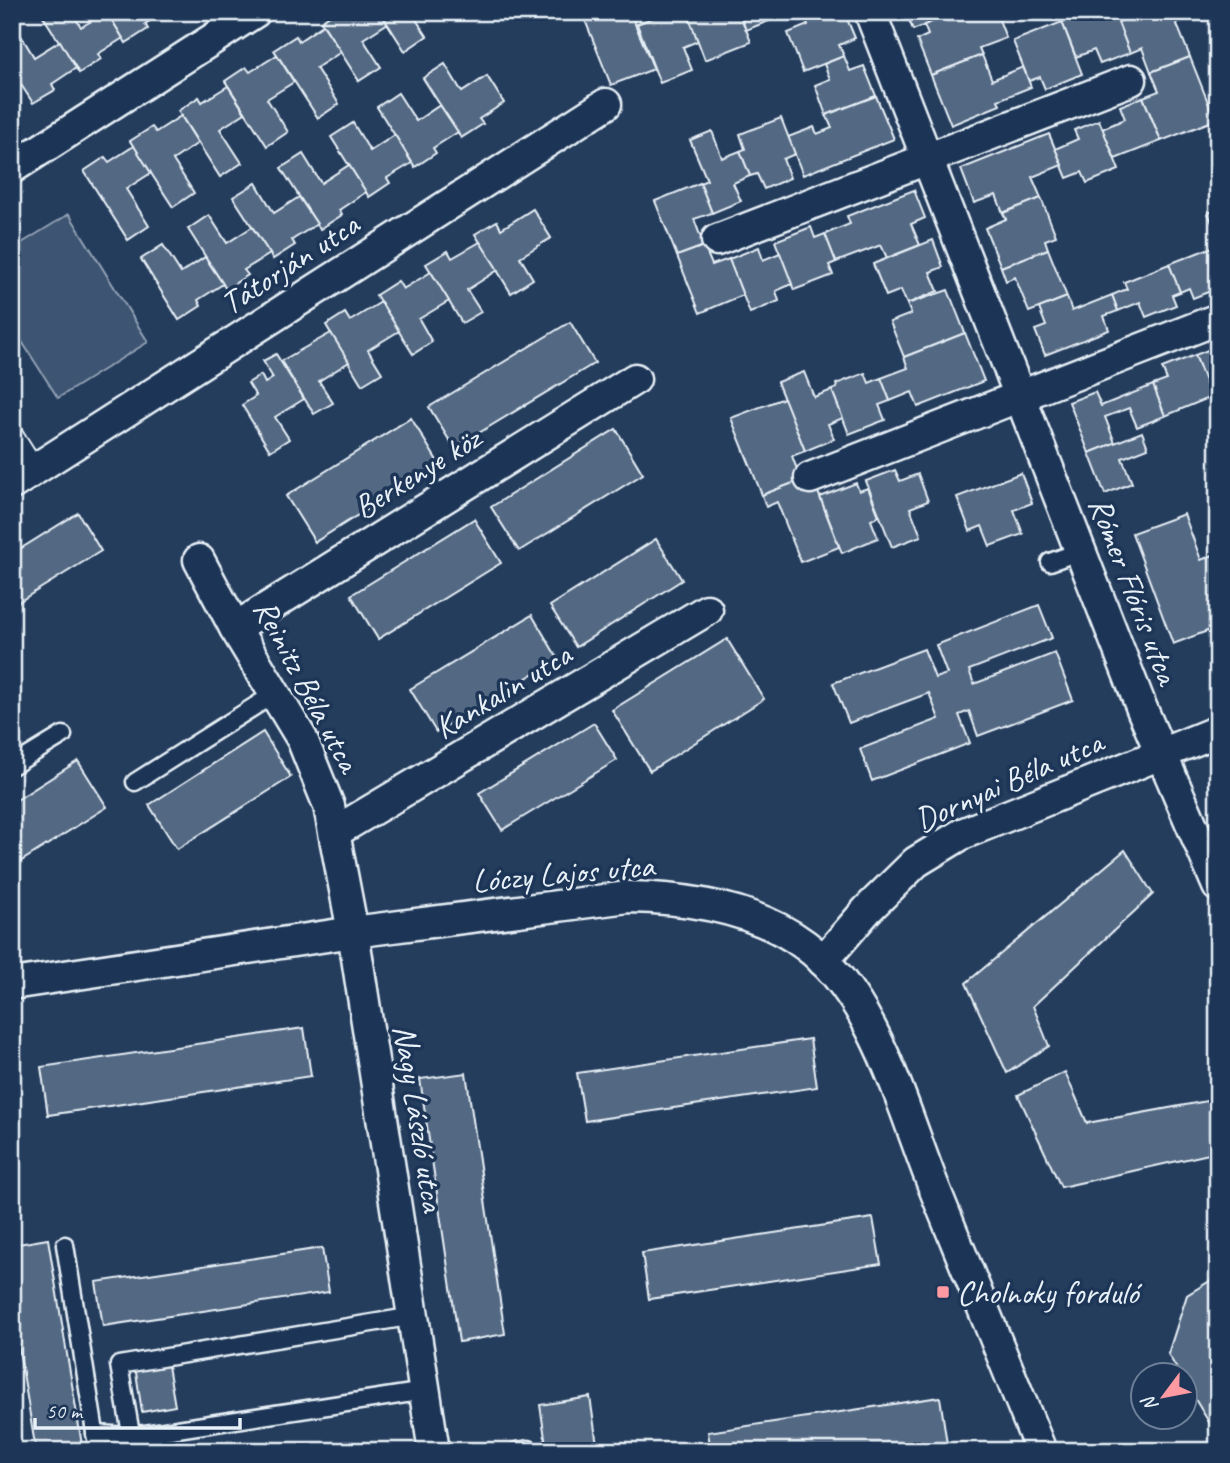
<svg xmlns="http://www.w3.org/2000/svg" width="1230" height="1463" font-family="Caveat,sans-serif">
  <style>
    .green { fill: #3e5472; stroke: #93a2b5; stroke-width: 2 }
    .building { fill: #536782; stroke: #e8f1f8; stroke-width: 2 }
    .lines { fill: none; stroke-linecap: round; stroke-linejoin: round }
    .service-casing { stroke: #e8f1f8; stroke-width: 21 }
    .minor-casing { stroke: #e8f1f8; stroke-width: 35 }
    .service { stroke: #1d3557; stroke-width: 16 }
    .minor { stroke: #1d3557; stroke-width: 30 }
    .poi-dot { fill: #ff9aa2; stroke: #1d3557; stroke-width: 2.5 }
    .labels { text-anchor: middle; stroke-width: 7; stroke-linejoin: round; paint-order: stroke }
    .street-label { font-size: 33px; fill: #e8f1f8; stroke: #1d3557 }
    .poi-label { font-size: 33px; fill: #e8f1f8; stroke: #1d3557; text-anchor: start }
  </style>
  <rect width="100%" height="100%" fill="#253d5d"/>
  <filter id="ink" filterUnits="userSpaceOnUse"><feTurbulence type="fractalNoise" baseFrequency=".0143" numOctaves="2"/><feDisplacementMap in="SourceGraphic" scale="14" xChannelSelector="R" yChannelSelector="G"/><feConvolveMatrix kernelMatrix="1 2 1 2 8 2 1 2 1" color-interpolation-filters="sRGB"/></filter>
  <g filter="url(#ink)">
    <polygon class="green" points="69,214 148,342 58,398 12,326 12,249"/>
    <g class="building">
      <polygon points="72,12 81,27 107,12 123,38 98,54 101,59 79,73 41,13"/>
      <polygon points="107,12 164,12 145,24 148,29 126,43"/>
      <polygon points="334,12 380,12 388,23 363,39 381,67 359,81 321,21"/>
      <polygon points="380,12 411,12 427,36 405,51"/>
      <polygon points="605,12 630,12 654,69 611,85 585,20"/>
      <polygon points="667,12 687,12 698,41 683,47 692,70 660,83 637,24"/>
      <polygon points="687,12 739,12 751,42 705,60"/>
      <polygon points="739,12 791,12 746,30"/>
      <polygon points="821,12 826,12 829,20 845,14 855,38 839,45 844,56 803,72 788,33 808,25 806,18"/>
      <polygon points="906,12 957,12 913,30"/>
      <polygon points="957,12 996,12 1006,38 979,48 982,55 931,75 917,40 928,35 924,25"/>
      <polygon points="1085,12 1114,12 1130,53 1100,64 1094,50 1076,57 1062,22"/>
      <polygon points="1143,12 1172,12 1190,57 1151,72 1142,48 1130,53 1118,22"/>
      <polygon points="1062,22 1082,74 1045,89 1040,77 1029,81 1013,41"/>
      <polygon points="323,25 341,52 316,68 339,104 318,118 274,50 296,36 299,41"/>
      <polygon points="17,29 34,57 60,41 76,68 52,84 55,90 33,103 12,71 12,32"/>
      <polygon points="277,55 294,82 267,99 288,132 267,146 225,81 246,67 250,72"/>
      <polygon points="982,55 992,80 1023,67 1031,87 998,100 1000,105 951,125 931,75"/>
      <polygon points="844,56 850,71 864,66 876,96 826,115 815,85 830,79 824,64"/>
      <polygon points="1190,57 1215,120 1161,141 1143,97 1159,91 1151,72"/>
      <polygon points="445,64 462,92 487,76 504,103 479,119 483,124 461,138 423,78"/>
      <polygon points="228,86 245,113 220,129 242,163 220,177 178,111 199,97 202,102"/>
      <polygon points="398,93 416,121 440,105 458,132 433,148 436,153 415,167 377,107"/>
      <polygon points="876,96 894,139 803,175 788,137 814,127 817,134 832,128 826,115"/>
      <polygon points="1143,97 1161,141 1115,159 1102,129 1125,119 1120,106"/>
      <polygon points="181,116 198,143 173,160 194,193 173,207 130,141 152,127 156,132"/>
      <polygon points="781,118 795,154 783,159 790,178 764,189 757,174 750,176 740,151 745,149 740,134"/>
      <polygon points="1099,120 1119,170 1087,183 1082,172 1067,178 1055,149 1078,139 1074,130"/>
      <polygon points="353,123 370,151 395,135 412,163 387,178 390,183 369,197 331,137"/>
      <polygon points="712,131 722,158 740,151 750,176 733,183 741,201 712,213 700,183 707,180 690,140"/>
      <polygon points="1049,134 1062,165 1032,177 1041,198 1003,213 996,195 974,203 961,169"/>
      <polygon points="134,146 151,173 126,189 149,226 128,240 84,171 105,157 109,162"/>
      <polygon points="303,154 321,183 349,165 366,192 339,210 342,215 320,229 281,168"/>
      <polygon points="256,183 274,213 299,197 317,224 292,240 295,245 273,259 233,197"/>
      <polygon points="700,183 712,213 694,219 704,246 677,256 655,201"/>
      <polygon points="914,190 925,218 911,224 920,245 887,258 881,245 836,262 825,234 850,224 847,216"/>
      <polygon points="1041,198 1056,236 1045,240 1048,249 1001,267 985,228 1006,219 1003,213"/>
      <polygon points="533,209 551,238 520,257 533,279 511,293 475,234 497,221 501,229"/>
      <polygon points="1218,209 1218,237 1208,213"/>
      <polygon points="209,215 227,243 252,227 270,254 244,270 248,275 226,289 188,229"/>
      <polygon points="811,227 815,238 825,234 836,262 829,265 833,275 794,290 775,241"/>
      <polygon points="933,240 943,267 930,272 938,291 907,304 901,290 886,296 873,264"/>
      <polygon points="480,242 498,270 467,290 481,312 462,323 426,264 448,251 452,258"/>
      <polygon points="163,245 181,273 205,257 223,284 198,300 201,306 179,320 141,259"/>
      <polygon points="704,246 712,265 729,259 743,295 700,313 677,256"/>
      <polygon points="1215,246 1218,288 1193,298 1189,288 1180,292 1169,264"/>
      <polygon points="759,247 763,260 780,253 792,284 776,291 779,301 750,313 729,259"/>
      <polygon points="1048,249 1067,297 1029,312 1015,277 1006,281 1001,267"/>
      <polygon points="1169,264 1180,292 1172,295 1176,305 1146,317 1140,302 1118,311 1112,295 1127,289 1124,282"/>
      <polygon points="431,272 449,301 419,319 432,342 413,354 376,295 398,281 403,289"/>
      <polygon points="948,290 965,333 904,357 890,322 911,314 907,304"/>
      <polygon points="1112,295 1118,311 1104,316 1109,330 1045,355 1035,330 1046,326 1039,308 1067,297 1072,311"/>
      <polygon points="381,302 399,331 368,350 382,373 362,385 326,325 345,313 350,321"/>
      <polygon points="570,322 595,363 454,448 429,407"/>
      <polygon points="331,333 349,362 319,381 333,403 314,414 281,361"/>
      <polygon points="965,333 984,381 918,407 912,392 890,401 881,378 908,368 904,357"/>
      <polygon points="1218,346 1218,395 1211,397 1195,355"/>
      <polygon points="276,354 304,399 275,417 289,439 270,451 242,405 256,396 248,383 261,375 265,383 273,378 263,361"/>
      <polygon points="1195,355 1211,397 1165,416 1153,385 1167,380 1162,368"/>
      <polygon points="804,372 814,397 832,390 843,418 828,424 834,439 805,451 777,382"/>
      <polygon points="865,373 869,383 881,378 890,401 879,405 885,420 849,434 832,390 837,388 836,384"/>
      <polygon points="1153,385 1165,416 1137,427 1129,408 1105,417 1115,443 1089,453 1069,402 1095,392 1101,406"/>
      <polygon points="784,398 805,451 792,456 801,480 762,495 731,418"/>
      <polygon points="411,418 439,464 315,542 286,496"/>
      <polygon points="616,429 643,474 519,551 491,507"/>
      <polygon points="1142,432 1148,448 1122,458 1132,483 1105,494 1089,453"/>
      <polygon points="895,470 900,481 918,474 928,501 910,508 921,536 892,547 866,481"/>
      <polygon points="1021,473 1032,503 1014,510 1023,534 990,546 982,526 970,531 957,497"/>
      <polygon points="801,480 815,484 839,547 801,562 777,502 766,507 762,495"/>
      <polygon points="856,483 859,491 868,488 879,516 871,520 878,538 842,553 820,497"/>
      <polygon points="78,513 101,551 12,606 12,554"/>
      <polygon points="1184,514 1201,560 1218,553 1218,627 1173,644 1132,533"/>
      <polygon points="474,519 501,563 378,639 351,595"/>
      <polygon points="656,539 682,580 576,647 550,606"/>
      <polygon points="1039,605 1052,638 969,670 974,684 1055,653 1073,700 978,736 969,711 959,715 970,743 872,781 860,749 939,719 929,693 849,723 833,683 924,649 935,678 947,674 936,645"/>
      <polygon points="532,615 558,659 436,732 410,689"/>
      <polygon points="727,639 764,699 650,771 612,710"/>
      <polygon points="594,723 617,760 502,830 479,793"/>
      <polygon points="263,732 291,777 177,849 149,805"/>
      <polygon points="78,761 107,807 12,867 12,803"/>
      <polygon points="1125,850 1153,894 1033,1006 1049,1046 1007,1073 966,983"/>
      <polygon points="304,1028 311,1076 48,1115 41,1067"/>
      <polygon points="810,1039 817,1087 585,1121 577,1073"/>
      <polygon points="1065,1072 1087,1123 1218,1099 1218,1152 1061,1187 1018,1095"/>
      <polygon points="466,1073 505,1334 459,1342 420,1079"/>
      <polygon points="873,1218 881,1264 649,1299 642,1253"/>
      <polygon points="48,1239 83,1451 36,1451 22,1367 12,1310 12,1245"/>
      <polygon points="322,1248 329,1292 103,1326 96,1282"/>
      <polygon points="1218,1276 1218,1437 1184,1381 1184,1376 1181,1376 1168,1354 1187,1295"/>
      <polygon points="167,1360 175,1406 142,1412 135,1366"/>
      <polygon points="590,1397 598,1451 547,1451 540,1405"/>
      <polygon points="940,1397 947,1444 905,1451 711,1451 708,1432"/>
    </g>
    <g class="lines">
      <defs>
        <g id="service">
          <polyline points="12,431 36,469"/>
          <polyline points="1050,562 1081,551"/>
          <polyline points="12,766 63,735"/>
          <polyline points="135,782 274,694"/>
          <polyline points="65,1245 98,1451"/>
          <polyline points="95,1434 132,1436 425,1391"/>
          <polyline points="134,1451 119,1365 414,1316"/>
          <polyline points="517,1451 529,1449"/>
        </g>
        <g id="minor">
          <polyline points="870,12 1142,709 1218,886"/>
          <polyline points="12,168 255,12"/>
          <polyline points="717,240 1131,80"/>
          <polyline points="810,478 1218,319"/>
          <polyline points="12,484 606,104"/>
          <polyline points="199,560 235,628 302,739 329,806 353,932 434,1451"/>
          <polyline points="235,628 635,379"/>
          <polyline points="335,832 707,610"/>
          <polyline points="823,961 867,910 916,862 962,834 1218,731"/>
          <path d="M12,984L353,932L628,897C688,898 755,908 805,945C876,997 903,1111 935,1190C970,1277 1006,1364 1041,1451"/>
        </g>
      </defs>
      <use href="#service" class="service-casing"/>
      <use href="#minor" class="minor-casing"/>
      <use href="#service" class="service"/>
      <use href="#minor" class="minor"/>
    </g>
  </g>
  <rect class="poi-dot" x="936" y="1285" width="14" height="14" rx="3.5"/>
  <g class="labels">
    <g class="street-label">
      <text transform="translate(289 263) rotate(-33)" y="12">Tátorján utca</text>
      <text transform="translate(416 472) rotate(-32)" y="12">Berkenye köz</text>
      <text transform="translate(1135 590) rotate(69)" y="12">Rómer Flóris utca</text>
      <text transform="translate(308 685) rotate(62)" y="12">Reinitz Béla utca</text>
      <text transform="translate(502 690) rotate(-31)" y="12">Kankalin utca</text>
      <text transform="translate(1008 780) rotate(-24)" y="12">Dornyai Béla utca</text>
      <text transform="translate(563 872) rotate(-5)" y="12">Lóczy Lajos utca</text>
      <text transform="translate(420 1118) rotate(81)" y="12">Nagy László utca</text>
    </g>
    <g class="poi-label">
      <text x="957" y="1304">Cholnoky forduló</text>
    </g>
  </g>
  <rect width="1230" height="1463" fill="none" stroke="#1d3557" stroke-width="42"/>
  <rect x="21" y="21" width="1188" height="1421" fill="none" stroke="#e8f1f8" stroke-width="2.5" filter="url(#ink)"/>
  <g transform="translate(1164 1396) rotate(238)"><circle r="33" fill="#1d3557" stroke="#6e8097" stroke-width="2"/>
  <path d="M0-5L12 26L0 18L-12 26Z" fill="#ff9aa2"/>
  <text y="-10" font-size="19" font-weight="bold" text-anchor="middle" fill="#e8f1f8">N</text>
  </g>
  <path d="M35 1418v10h205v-10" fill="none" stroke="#e8f1f8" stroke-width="3.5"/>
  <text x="46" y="1418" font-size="21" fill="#e8f1f8" stroke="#1d3557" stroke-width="5" paint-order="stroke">50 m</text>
</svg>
